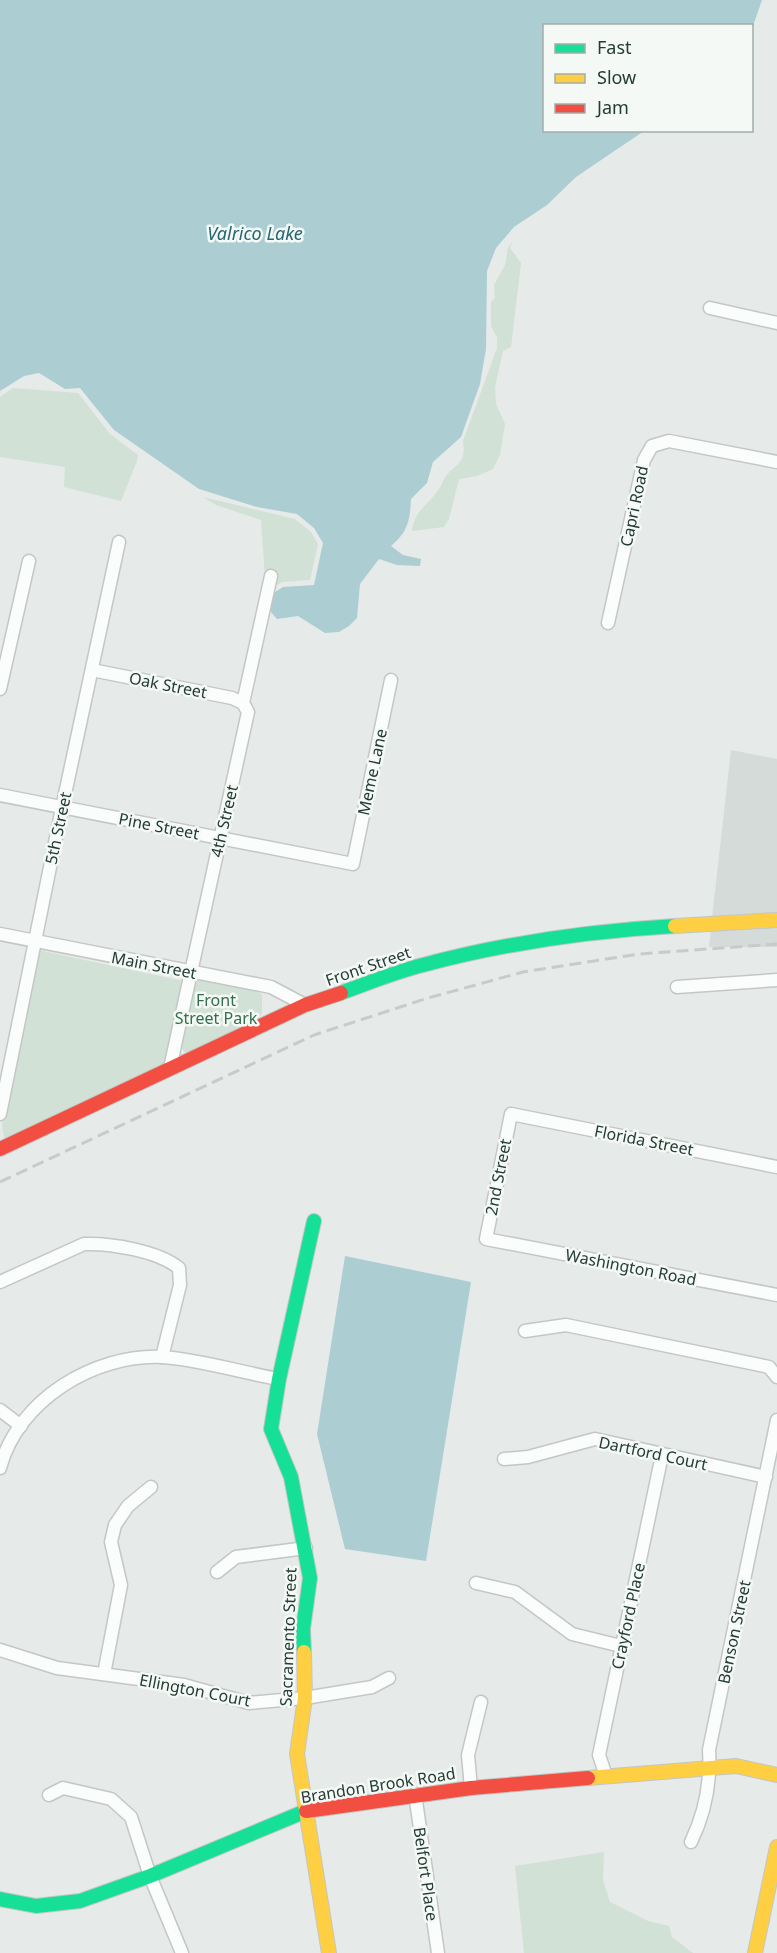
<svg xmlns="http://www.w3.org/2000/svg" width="777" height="1953" font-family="'Noto Sans',sans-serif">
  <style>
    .built { fill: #d4dbd8 }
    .green { fill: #d1e1d6 }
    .water { fill: #acced3 }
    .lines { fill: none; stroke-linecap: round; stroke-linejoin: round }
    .street-casing { stroke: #c3c7c5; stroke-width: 15 }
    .fast-casing { stroke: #c2c7c5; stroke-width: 16 }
    .slow-casing { stroke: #c2c7c5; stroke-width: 16 }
    .jam-casing { stroke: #c2c7c5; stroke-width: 16 }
    .street { stroke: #fbfcfc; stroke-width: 12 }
    .fast { stroke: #16e098; stroke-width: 14 }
    .slow { stroke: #ffcf43; stroke-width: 14 }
    .jam { stroke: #f24e42; stroke-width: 14 }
    .rail { stroke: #c7cbca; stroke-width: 3; stroke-dasharray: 12 6; stroke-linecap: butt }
    .labels { text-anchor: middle; stroke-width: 5; stroke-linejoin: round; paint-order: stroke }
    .street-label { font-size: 16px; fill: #253b35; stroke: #f4f9f6 }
    .park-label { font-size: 16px; fill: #346e4a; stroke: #f4f9f6 }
    .water-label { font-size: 18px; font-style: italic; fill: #266571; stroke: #f4f9f6 }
  </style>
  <rect width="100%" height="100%" fill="#e6eae8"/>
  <g class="built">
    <polygon points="731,750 777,759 777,915 712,918"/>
    <polygon points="777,926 777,947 709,947 711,929"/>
  </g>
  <g class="green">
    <path d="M513,241L510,248L521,263L511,347L503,351L495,387L496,404L505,424L500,455L493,469L477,476L459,479L449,519L444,527L412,531C415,509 428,506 439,489C442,485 443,480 446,476C458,462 466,463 463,441L497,348V337L491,326V302L495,298L494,285L505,265L508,248Z"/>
    <polygon points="13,388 78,393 110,434 138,455 137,461 121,501 64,487 65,467 0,457 0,397"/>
    <polygon points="203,497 295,519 311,532 318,544 310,580 282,582 274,587 277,572 267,570 265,578 261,520 216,505"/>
    <polygon points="38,950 183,981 166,1064 5,1140 2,1126"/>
    <polygon points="204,978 256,989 262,995 262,1014 256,1020 190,1052 184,1052 181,1046 193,986 196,980"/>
    <polygon points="604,1852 603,1880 610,1902 648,1921 669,1926 672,1937 693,1953 524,1953 515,1866"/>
  </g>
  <g class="water">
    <path d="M0,0H762L752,29V26H544V130L644,131L576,177L547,205L514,227L496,248L487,271L486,349L480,384L461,437L433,462L427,483L411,499C410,520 408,532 391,546L403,555L421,559L420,566L397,565L379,559L360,584L357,618L349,626L339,632L325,633L298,616L277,619L271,612L272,594L283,587L314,585L323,543L314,528L297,514L257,507L199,489L114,430L80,388L65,389L39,373L24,376L0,391Z"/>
    <polygon points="345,1256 471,1282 426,1561 345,1549 317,1434"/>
  </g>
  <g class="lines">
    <defs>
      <g id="street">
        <polyline points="710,308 777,323"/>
        <polyline points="608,623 644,460 652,446 669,441 777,462"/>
        <polyline points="92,670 232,698 243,703"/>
        <polyline points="0,689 29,561"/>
        <polyline points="0,795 353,864 391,680"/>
        <polyline points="0,934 271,987 305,1005"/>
        <polyline points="677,987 777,980"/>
        <polyline points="170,1068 248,712 243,703 271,576"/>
        <polyline points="0,1114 62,808 119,542"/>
        <polyline points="777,1167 511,1114 486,1239 777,1295"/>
        <path d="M0,1282L84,1244C111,1243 158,1251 179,1268L180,1285L162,1357"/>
        <polyline points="525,1331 566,1325 769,1367 777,1377"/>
        <polyline points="0,1410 21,1426"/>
        <polyline points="504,1459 528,1457 595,1439 766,1477"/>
        <path d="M0,1468C18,1400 94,1354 162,1357C198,1359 243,1373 279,1379"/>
        <polyline points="217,1572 236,1557 306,1548"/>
        <polyline points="476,1583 515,1592 572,1634 621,1646"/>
        <polyline points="0,1650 57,1668 184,1685 249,1703 305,1698 372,1687 389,1678"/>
        <polyline points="104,1674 121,1585 111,1542 115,1525 128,1506 151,1487"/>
        <polyline points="606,1776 599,1755 662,1455"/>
        <polyline points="471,1788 468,1755 481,1702"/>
        <polyline points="415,1794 438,1953"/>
        <polyline points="49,1795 63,1788 111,1799 131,1817 150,1876 182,1953"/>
        <path d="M691,1842C705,1813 711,1782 709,1750L777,1420"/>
      </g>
      <g id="fast">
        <path d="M341,993C368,983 395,972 423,965C505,943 590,931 675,926"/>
        <polyline points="304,1652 303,1629 310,1578 291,1477 271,1429 279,1379 314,1221"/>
        <polyline points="0,1899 36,1906 80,1901 150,1876 306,1811"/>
      </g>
      <g id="slow">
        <polyline points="675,926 777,920"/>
        <polyline points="304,1652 305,1698 297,1754 329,1953"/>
        <polyline points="588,1778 736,1766 777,1775"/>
        <polyline points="755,1953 777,1847"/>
      </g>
      <g id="jam">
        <polyline points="0,1149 305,1005 341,993"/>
        <polyline points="306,1811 471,1788 588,1778"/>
      </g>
    </defs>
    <use href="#street" class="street-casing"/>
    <use href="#fast" class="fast-casing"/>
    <use href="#slow" class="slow-casing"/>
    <use href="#jam" class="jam-casing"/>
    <use href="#street" class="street"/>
    <use href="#fast" class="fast"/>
    <use href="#slow" class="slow"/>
    <use href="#jam" class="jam"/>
    <polyline class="rail" points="0,1182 314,1035 428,998 523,972 639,954 777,944"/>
  </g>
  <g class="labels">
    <g class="street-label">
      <text transform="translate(634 506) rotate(-78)" y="6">Capri Road</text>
      <text transform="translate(168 685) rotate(11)" y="6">Oak Street</text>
      <text transform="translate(372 772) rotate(-78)" y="6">Meme Lane</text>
      <text transform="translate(224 821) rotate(-77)" y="6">4th Street</text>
      <text transform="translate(159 826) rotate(11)" y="6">Pine Street</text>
      <text transform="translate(58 828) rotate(-78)" y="6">5th Street</text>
      <text transform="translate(154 965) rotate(11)" y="6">Main Street</text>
      <text transform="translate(368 966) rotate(-19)" y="6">Front Street</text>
      <text transform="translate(644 1140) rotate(11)" y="6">Florida Street</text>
      <text transform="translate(498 1177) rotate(-79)" y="6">2nd Street</text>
      <text transform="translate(631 1267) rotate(11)" y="6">Washington Road</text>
      <text transform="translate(653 1453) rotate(12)" y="6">Dartford Court</text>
      <text transform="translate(628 1616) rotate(-78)" y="6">Crayford Place</text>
      <text transform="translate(734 1632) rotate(-78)" y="6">Benson Street</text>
      <text transform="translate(288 1637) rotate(-88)" y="6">Sacramento Street</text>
      <text transform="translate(195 1690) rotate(11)" y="6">Ellington Court</text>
      <text transform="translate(378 1785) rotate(-9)" y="6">Brandon Brook Road</text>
      <text transform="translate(426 1874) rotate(82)" y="6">Belfort Place</text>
    </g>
    <g class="park-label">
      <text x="216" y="1006">Front<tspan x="216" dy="18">Street Park</tspan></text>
    </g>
    <g class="water-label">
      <text x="255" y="240">Valrico Lake</text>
    </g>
  </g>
  <rect x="543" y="24" width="210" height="108" fill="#f4f9f6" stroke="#a1ada9" stroke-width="1.5"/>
  <rect x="555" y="44" width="30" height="9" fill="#16e098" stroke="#a1ada9" stroke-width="1.5"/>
  <text x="597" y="54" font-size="18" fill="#253b35">Fast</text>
  <rect x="555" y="74" width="30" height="9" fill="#ffcf43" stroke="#a1ada9" stroke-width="1.5"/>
  <text x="597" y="84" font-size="18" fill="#253b35">Slow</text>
  <rect x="555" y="104" width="30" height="9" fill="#f24e42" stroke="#a1ada9" stroke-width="1.5"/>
  <text x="597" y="114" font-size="18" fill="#253b35">Jam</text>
</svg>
